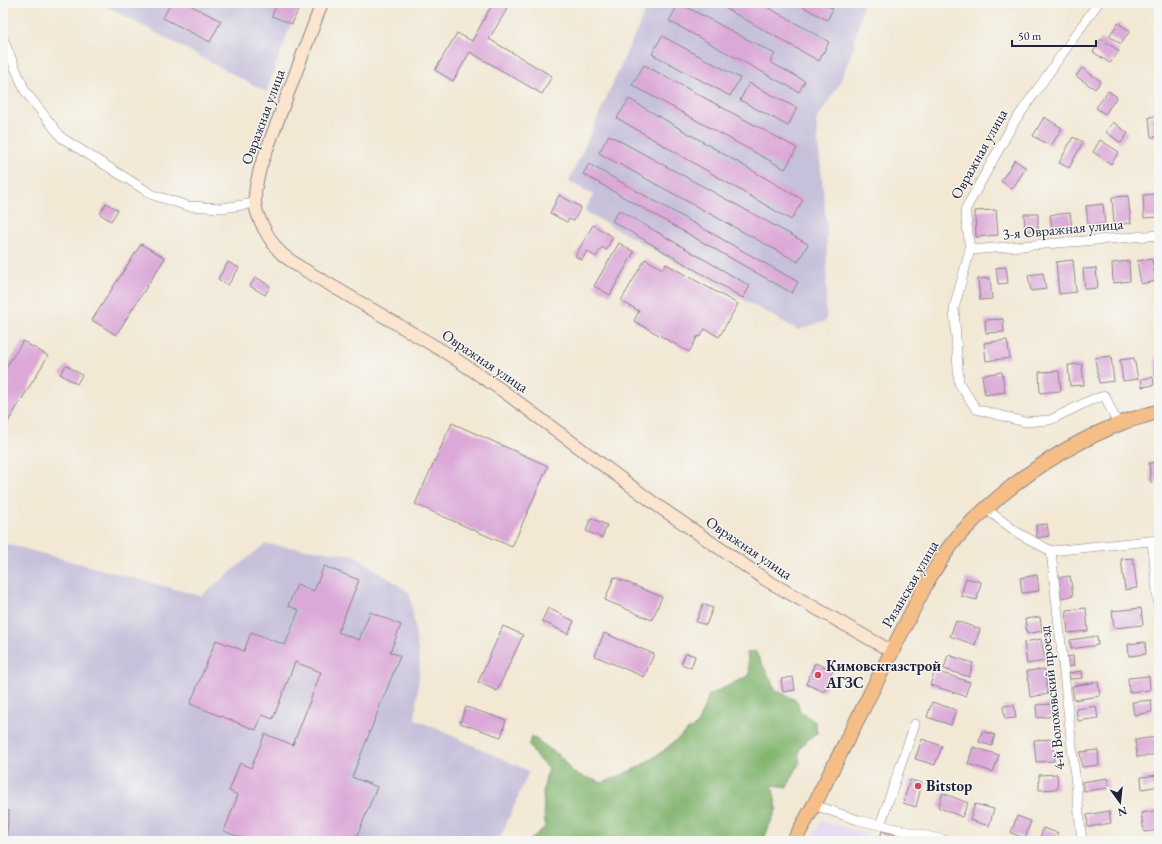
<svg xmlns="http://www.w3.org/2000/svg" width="1162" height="844" font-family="'EB Garamond',serif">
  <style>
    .built { fill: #e3d3f2 }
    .industrial { fill: #c6c0da }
    .forest { fill: #84b671; stroke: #536c56 }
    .building { fill: #dba8d8 }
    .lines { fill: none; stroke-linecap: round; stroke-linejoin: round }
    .street-casing { stroke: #8a8588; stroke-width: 10 }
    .secondary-casing { stroke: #8a8588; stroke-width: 14 }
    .primary-casing { stroke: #8a8588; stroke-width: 16 }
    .street { stroke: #fff; stroke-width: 9 }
    .secondary { stroke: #fbe5cf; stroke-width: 12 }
    .primary { stroke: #f6be87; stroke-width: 14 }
    .poi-dot { fill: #d1495b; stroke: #f6f6f2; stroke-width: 1.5 }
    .labels { text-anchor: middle; stroke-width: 3; stroke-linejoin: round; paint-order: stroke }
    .street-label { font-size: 15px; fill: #22223b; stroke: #f6f6f2 }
    .poi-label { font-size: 15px; font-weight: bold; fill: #22223b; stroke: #f6f6f2; text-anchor: start }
  </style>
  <rect width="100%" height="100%" fill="#f6f6f2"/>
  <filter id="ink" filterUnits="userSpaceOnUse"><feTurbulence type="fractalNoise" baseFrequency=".025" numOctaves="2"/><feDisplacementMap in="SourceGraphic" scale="8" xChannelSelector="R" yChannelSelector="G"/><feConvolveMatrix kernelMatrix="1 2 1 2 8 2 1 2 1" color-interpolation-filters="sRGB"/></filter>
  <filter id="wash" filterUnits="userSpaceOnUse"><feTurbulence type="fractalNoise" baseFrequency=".012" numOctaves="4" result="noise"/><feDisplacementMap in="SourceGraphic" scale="16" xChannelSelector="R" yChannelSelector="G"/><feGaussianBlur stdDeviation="0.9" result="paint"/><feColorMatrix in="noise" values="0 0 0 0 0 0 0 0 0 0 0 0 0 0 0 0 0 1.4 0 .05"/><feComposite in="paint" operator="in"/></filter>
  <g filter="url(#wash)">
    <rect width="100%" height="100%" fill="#f2e8d4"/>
    <polygon class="built" points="821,821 891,841 810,841"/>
    <g class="industrial">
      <polygon points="100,3 299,3 266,92"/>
      <polygon points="649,3 863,3 854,46 839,85 816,121 827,228 826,321 798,330 584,211 593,195 569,181"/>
      <polygon points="3,543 201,596 265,544 354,555 410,593 420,666 415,719 529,771 499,841 3,841"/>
    </g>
    <path class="forest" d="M755,651L776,690L797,701L800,711L815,722L817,733C806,741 795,747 800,762L787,787L772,785L777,808L765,836L761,841H529L545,827L543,792L548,768L537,758L529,745L531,736L560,756L573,773L603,783L637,768L662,752L686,732L697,725L709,695L750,675L747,653Z"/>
    <g id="blocks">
      <g class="building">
        <polygon points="171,3 186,3 221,21 210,42 163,18"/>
        <polygon points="277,3 301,3 292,24 272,16"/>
        <polygon points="493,3 498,3 507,9 489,39 552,76 542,94 470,52 453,81 435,70 457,33 472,41"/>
        <polygon points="679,3 775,54 770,62 805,81 799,92 669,21"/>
        <polygon points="716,3 760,3 829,42 819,61"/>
        <polygon points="796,3 823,3 833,9 827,20"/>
        <polygon points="1118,23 1130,31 1121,44 1109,36"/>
        <polygon points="662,36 740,78 730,96 652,54"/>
        <polygon points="1101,39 1119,51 1110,63 1093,52"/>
        <polygon points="644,65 797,148 785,169 632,85"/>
        <polygon points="1082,68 1101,81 1095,89 1076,76"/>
        <polygon points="749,83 797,108 788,126 740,100"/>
        <polygon points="1108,91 1117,97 1105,114 1096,108"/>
        <polygon points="629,99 803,200 791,220 617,118"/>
        <polygon points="1159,116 1159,137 1151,137 1149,117"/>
        <polygon points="1044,117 1062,128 1051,146 1033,136"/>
        <polygon points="1113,122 1128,133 1121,143 1106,132"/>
        <polygon points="609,135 808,244 798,262 599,153"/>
        <polygon points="1073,137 1083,142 1069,168 1059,163"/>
        <polygon points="1100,140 1119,152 1111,164 1093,152"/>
        <polygon points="1015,160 1026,168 1012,189 1001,181"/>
        <polygon points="589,164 798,282 792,293 583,174"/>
        <polygon points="1159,194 1159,217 1144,218 1143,195"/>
        <polygon points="559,195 581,207 574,221 569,219 567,222 550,213"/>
        <polygon points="1128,196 1131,223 1114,225 1112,197"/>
        <polygon points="106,203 118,210 111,221 100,214"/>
        <polygon points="1103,204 1105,224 1088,225 1086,206"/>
        <polygon points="619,210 750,286 743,298 612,221"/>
        <polygon points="996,210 998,235 976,237 975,211"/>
        <polygon points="1070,213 1072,227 1052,229 1050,215"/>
        <polygon points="1024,214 1038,214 1038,231 1025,231"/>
        <polygon points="593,225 613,237 606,250 602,247 596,257 587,251 582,260 575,256"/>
        <polygon points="619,243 634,252 610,295 594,286"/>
        <polygon points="141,244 165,258 116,335 92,320"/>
        <polygon points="645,259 663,269 666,264 738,304 719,337 705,329 700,337 698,336 689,352 634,321 639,311 621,301"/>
        <polygon points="1152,259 1156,281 1141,284 1137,261"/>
        <polygon points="1073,260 1076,292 1059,294 1056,262"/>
        <polygon points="1129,261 1130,281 1113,283 1112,263"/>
        <polygon points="228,262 239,268 228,285 218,279"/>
        <polygon points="1006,267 1008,283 998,284 996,268"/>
        <polygon points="1096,268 1098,288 1085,289 1083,269"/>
        <polygon points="1043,273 1046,289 1031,291 1028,275"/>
        <polygon points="256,277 270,286 265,295 250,286"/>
        <polygon points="990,278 992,299 980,300 978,279"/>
        <polygon points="1003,319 1004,332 986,333 985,320"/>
        <polygon points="1007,340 1010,358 986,361 984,343"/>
        <polygon points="23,341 48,356 3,430 3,372"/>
        <polygon points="1111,356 1114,381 1099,383 1095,358"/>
        <rect x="1155" y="356" width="4" height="20"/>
        <polygon points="1134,358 1138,379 1123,381 1120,360"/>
        <polygon points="1082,364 1084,385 1070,386 1068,365"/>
        <polygon points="66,365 82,375 77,384 60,374"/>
        <polygon points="1059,371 1061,391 1040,393 1039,372"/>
        <polygon points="1002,372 1005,392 985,395 982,375"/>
        <polygon points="1153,377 1154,385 1142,387 1141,379"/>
        <polygon points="452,423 548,466 512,547 415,504"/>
        <polygon points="1159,462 1159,482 1151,483 1149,463"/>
        <polygon points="591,518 607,525 602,538 586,531"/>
        <polygon points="1047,524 1049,536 1037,538 1036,525"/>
        <polygon points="1133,558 1137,588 1125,590 1121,559"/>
        <polygon points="324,566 359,580 338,632 359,640 370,612 401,625 390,652 400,656 352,777 377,787 355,841 250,841 224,831 238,795 229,791 240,763 251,768 265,734 293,745 321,672 295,662 273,719 262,715 256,730 190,704 216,640 244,651 251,632 285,645 299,610 288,606 297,584 314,591"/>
        <polygon points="1037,575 1039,591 1022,593 1020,578"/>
        <polygon points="1070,576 1073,596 1059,598 1056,578"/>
        <polygon points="614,577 662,597 652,620 605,600"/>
        <polygon points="966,578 981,582 977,600 961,596"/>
        <polygon points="703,604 713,608 706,625 696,622"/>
        <polygon points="548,608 574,621 568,634 542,621"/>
        <polygon points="1086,608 1088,631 1068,633 1066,610"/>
        <polygon points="1141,608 1143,625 1114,628 1112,611"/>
        <polygon points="1040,617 1042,631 1027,634 1025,619"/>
        <polygon points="956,621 980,629 975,645 950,636"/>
        <polygon points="503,626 523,635 497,691 478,682"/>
        <polygon points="604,633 654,654 644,677 595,656"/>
        <polygon points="1097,636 1098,645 1071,649 1070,640"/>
        <polygon points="1041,639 1045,661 1027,664 1024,642"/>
        <polygon points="1145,642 1146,654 1129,656 1128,644"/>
        <polygon points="686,653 695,656 691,668 681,664"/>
        <polygon points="948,655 973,663 969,677 944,669"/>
        <polygon points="1073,656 1074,666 1065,667 1064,657"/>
        <polygon points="815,663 833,670 824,692 806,684"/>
        <polygon points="1045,669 1048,694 1030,697 1027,671"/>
        <polygon points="935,671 970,682 965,696 930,685"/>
        <polygon points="1082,671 1083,678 1070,679 1069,673"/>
        <polygon points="1149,676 1150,690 1129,692 1128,678"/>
        <polygon points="793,677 795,690 783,692 781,679"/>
        <polygon points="1098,682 1100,696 1074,700 1072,686"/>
        <polygon points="1151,700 1152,712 1134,715 1132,702"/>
        <polygon points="932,702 956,710 951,725 927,717"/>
        <polygon points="1052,704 1053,716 1037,718 1036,705"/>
        <polygon points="1014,705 1016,718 1005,719 1003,706"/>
        <polygon points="1096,706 1098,718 1078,721 1076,709"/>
        <polygon points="466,707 506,720 501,737 460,723"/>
        <polygon points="982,731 995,735 992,746 979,742"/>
        <polygon points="1156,737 1158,754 1137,757 1135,740"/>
        <polygon points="922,739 942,746 935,765 915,759"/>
        <polygon points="1052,739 1054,761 1036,762 1034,740"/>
        <polygon points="973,747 999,755 993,772 968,764"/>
        <polygon points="1098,750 1099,765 1082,767 1080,752"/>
        <polygon points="1057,774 1058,789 1039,790 1039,775"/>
        <polygon points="1158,775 1159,786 1142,789 1141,777"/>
        <polygon points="1107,778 1109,788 1084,791 1082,782"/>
        <polygon points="910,780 922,783 916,807 903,803"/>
        <polygon points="943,793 968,803 962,817 938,807"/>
        <polygon points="975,804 994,809 989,826 970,820"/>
        <polygon points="3,810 9,811 6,841 3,841"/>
        <polygon points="1159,810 1159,830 1144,832 1141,813"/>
        <polygon points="1109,811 1111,823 1088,827 1087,815"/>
        <polygon points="1017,816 1031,821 1025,838 1011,833"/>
        <polygon points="1043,828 1058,833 1055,841 1039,841"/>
        <polygon points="882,831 905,838 904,841 879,841"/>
        <polygon points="404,837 404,841 388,841 387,838"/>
      </g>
    </g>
  </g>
  <g filter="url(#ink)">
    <use href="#blocks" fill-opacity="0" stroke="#8a8588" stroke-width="1"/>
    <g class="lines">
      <defs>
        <g id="street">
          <polyline points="1098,3 1013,124 965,210 970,250 954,308 959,383 976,409 1025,422 1050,420 1093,399 1105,396 1118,425"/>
          <polyline points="3,39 25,91 62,138 153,195 188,206 222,208 255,203"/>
          <polyline points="970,250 1159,235"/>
          <polyline points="986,509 1018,533 1051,551 1159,540"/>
          <polyline points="1152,541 1159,610"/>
          <polyline points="1051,551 1082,841"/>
          <polyline points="814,805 858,820 948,841"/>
          <polyline points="880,825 915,724"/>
        </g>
        <path id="secondary" d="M322,3L261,165C258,177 254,189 255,201C255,217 272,245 283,255C288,259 293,262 298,266L448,354L503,391L658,506L766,580L891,651"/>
        <path id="primary" d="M794,841L814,805L927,582C937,565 948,547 962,532C1007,485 1063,446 1124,422C1136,418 1148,415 1159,411"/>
      </defs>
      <use href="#street" class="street-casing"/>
      <use href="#secondary" class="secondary-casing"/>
      <use href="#primary" class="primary-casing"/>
      <use href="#street" class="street"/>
      <use href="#secondary" class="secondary"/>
      <use href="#primary" class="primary"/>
    </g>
  </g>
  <g class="poi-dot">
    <circle cx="818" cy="675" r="4"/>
    <circle cx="918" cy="786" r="4"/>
  </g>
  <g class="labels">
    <g class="street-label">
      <text transform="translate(263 117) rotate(-70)" y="5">Овражная улица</text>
      <text transform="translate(979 154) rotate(-61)" y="5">Овражная улица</text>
      <text transform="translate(1063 229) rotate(-5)" y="5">3-я Овражная улица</text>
      <text transform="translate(485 361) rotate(34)" y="5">Овражная улица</text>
      <text transform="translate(749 548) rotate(34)" y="5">Овражная улица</text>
      <text transform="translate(910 584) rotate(-60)" y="5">Рязанская улица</text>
      <text transform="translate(1052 698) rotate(-96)" y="5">4-й Волоховский проезд</text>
    </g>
    <g class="poi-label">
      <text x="826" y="671">Кимовскгазстрой<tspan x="826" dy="17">АГЗС</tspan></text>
      <text x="926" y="791">Bitstop</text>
    </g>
  </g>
  <rect width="1162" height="844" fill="none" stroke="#f6f6f2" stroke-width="16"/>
  <g transform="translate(1120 802) rotate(165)" stroke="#f6f6f2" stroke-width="3" paint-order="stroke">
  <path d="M0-3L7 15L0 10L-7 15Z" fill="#22223b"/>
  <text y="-6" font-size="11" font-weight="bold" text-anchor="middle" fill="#22223b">N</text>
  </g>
  <path d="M1012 40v6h84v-6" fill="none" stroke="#22223b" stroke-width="2"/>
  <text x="1018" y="40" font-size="12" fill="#22223b" stroke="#f6f6f2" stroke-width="3" paint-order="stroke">50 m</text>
</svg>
